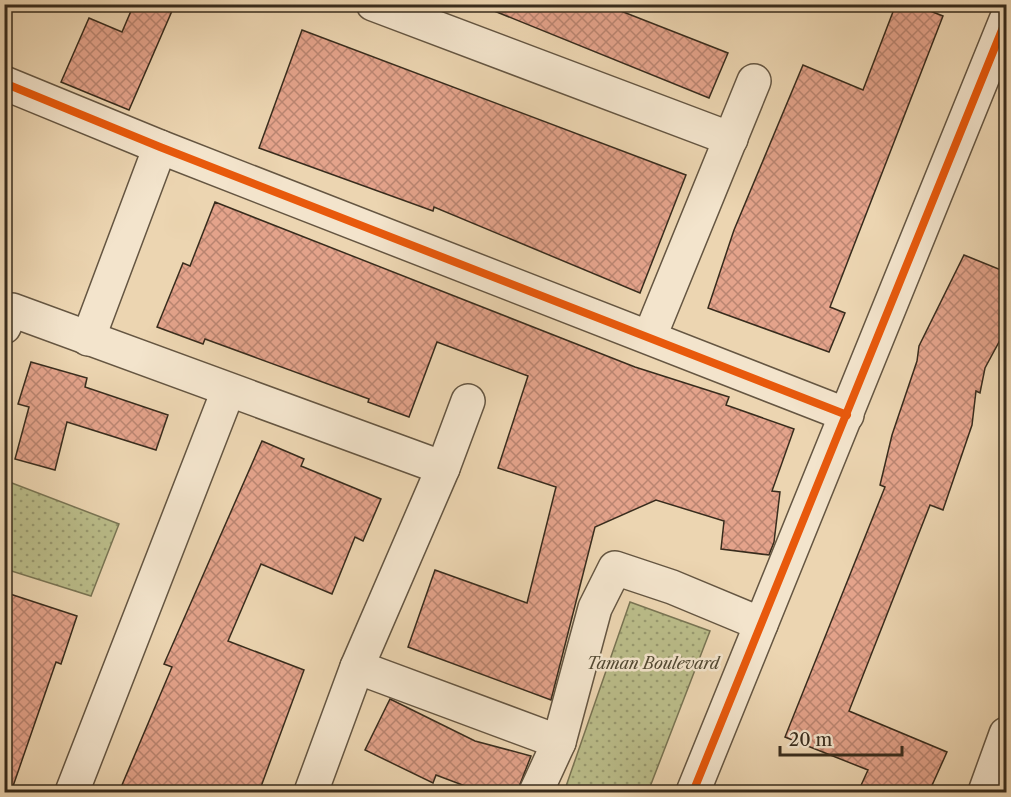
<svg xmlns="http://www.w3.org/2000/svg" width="1011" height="797" font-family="'Libre Caslon Text',serif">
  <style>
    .grass { fill: url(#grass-dots); stroke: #797453; stroke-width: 1.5 }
    .building { fill: url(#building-cross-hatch); stroke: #382c1d; stroke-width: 1.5 }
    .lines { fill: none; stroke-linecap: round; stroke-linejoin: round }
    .minor-casing { stroke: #655642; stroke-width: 36 }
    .minor { stroke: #f3e4cc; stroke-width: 33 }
    .cycleway-casing { stroke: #f3e4cc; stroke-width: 11 }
    .cycleway { stroke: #e8590c; stroke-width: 8 }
    .labels { text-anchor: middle; stroke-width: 5; stroke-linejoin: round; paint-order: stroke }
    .park-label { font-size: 16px; font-style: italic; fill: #524933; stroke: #f3e4cc }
  </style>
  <defs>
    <pattern id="grass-dots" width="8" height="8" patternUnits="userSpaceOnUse" patternTransform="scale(1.5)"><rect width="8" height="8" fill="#babc89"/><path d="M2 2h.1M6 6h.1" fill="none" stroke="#98996f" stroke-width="1.8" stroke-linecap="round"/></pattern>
    <pattern id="building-cross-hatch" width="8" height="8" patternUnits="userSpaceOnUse" patternTransform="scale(1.5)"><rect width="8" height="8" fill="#e4a38b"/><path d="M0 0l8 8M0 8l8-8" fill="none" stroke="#ba8571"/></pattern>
  </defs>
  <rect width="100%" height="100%" fill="#ecd5b1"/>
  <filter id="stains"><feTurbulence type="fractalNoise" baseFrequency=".00333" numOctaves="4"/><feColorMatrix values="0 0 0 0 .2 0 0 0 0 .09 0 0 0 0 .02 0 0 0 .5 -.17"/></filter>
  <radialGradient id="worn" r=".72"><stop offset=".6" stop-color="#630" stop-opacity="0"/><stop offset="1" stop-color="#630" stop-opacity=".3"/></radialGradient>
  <g class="grass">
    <polygon points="4,480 119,524 91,596 5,569"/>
    <polygon points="630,602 710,631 648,792 564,792"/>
  </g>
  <g class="building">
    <polygon points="134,4 175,4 129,110 61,82 89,18 122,32"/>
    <polygon points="477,4 603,4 728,53 709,98"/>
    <polygon points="896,4 912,4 943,16 830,307 845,313 829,352 708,308 734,230 803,65 863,90"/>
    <polygon points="302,30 686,175 640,293 434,207 433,211 259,148"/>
    <polygon points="215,202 635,367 729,397 726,405 794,429 772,491 780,492 774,542 769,555 721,549 724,521 656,500 595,527 551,700 408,647 435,570 527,603 556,487 498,468 528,376 437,342 409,417 368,402 369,399 205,339 203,344 157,327 183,263 190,266"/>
    <polygon points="964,255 1006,272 1006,329 985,368 980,393 976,391 972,425 943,510 930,505 849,711 947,752 929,792 858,792 868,770 785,737 885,487 880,485 892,435 917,361 919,346"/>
    <polygon points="31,362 87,378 85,387 168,415 156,450 67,422 55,470 15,459 29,407 18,404"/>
    <polygon points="262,441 304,459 301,466 381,499 363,541 355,537 332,594 261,564 228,641 304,670 259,792 119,792 172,667 164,664"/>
    <polygon points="4,592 77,616 61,664 56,662 11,792 4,792"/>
    <polygon points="390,699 475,741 531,756 517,792 481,792 436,775 433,783 365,750"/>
  </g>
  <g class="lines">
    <defs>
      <g id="minor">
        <polyline points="373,4 731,139"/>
        <polyline points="4,83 160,147 847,415"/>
        <polyline points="4,327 12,310 443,468"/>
        <polyline points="650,336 754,81"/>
        <polyline points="88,339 160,147"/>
        <polyline points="357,667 559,742"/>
        <polyline points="72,792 228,391"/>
        <polyline points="311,792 357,667 443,468 468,401"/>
        <polyline points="536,792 559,742 595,608 615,568 672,587 761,624"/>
        <polyline points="693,792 1006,20"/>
        <polyline points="985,792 1006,734"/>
      </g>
    </defs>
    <use href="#minor" class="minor-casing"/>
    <use href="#minor" class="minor"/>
    <defs>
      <g id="cycleway">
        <polyline points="4,83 160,147 847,415"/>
        <polyline points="693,792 1006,20"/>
      </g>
    </defs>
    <use href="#cycleway" class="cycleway-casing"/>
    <use href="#cycleway" class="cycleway"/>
  </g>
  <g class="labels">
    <g class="park-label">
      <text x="653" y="669">Taman Boulevard</text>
    </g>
  </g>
  <rect width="1011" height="797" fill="none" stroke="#ecd5b1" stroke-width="24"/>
  <rect x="6" y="6" width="999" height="785" fill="none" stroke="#382c1d" stroke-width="3"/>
  <rect x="12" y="12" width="987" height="773" fill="none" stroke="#382c1d" stroke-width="1.5"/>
  <path d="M780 746v9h122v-9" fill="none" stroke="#382c1d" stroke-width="3"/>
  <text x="789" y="746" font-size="18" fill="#382c1d" stroke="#f3e4cc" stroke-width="4.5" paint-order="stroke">20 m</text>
  <rect width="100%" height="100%" filter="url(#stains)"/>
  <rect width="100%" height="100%" fill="url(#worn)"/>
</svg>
